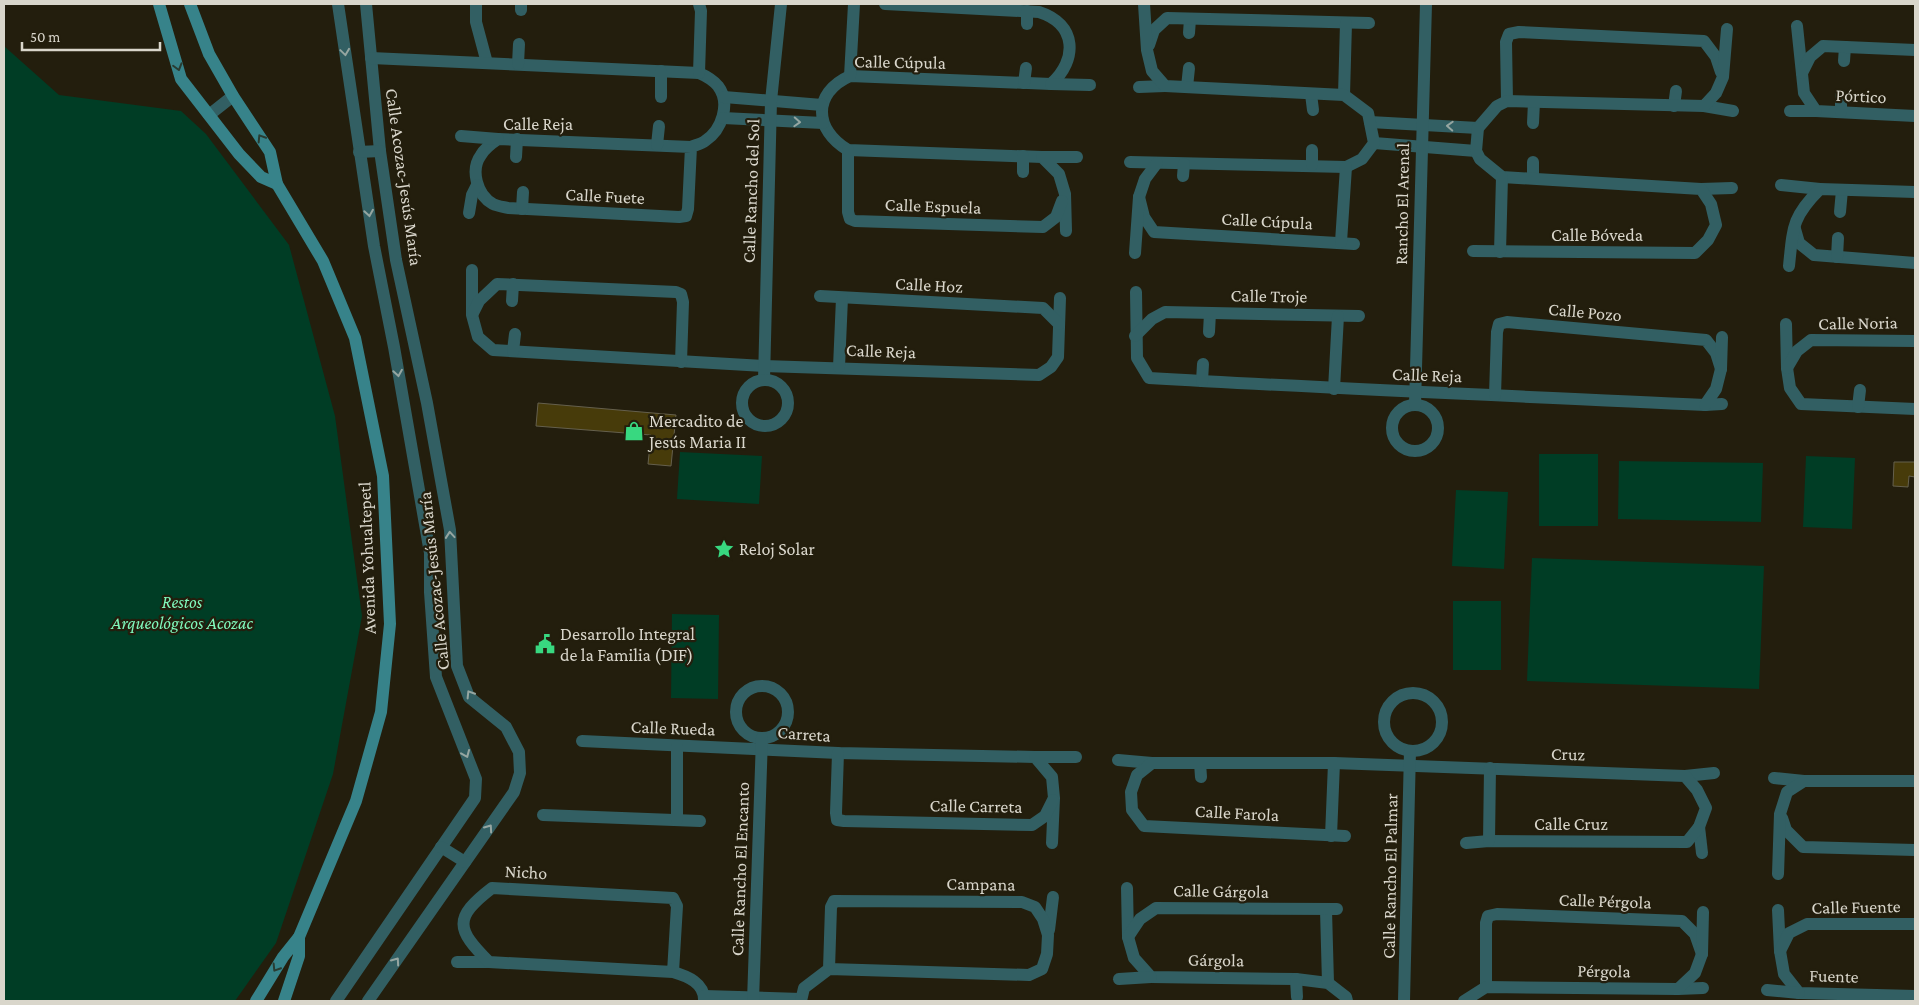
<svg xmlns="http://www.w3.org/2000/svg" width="1919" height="1005" font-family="'Crimson Pro',serif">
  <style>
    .green { fill: #003d25 }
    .building { fill: #473b0a; stroke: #65604d }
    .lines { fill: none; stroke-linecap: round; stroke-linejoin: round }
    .minor { stroke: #325f63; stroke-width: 12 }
    .tertiary { stroke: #325f63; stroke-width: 12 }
    .secondary { stroke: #37838a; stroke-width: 12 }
    .oneway { stroke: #96a6a1 }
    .oneway2 { stroke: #293c32 }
    .labels { text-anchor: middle; stroke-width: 4.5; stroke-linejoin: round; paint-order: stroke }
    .street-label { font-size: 18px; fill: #d9d6cb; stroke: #231e0d }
    .poi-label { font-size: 18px; fill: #d9d6cb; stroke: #231e0d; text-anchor: start }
    .park-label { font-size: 18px; font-style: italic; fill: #7ff8bc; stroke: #231e0d }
  </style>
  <rect width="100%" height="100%" fill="#231e0d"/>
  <g class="green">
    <polygon points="4,46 59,95 181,111 206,134 289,245 335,416 362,616 333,774 276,943 235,1001 4,1001"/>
    <polygon points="680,452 762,456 759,504 677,499"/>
    <rect x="1539" y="454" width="59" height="72"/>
    <polygon points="1806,456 1855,458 1852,529 1803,527"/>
    <polygon points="1619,461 1763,463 1761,522 1618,519"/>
    <polygon points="1456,490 1508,492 1504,569 1452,566"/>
    <polygon points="1532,558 1764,566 1759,689 1527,681"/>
    <rect x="1453" y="601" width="48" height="69"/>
    <polygon points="672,614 719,615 718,699 671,698"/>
  </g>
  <g class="building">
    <polygon points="538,403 676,415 671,466 648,464 651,435 536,426"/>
    <polygon points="1894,462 1915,462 1915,477 1909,476 1908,487 1893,486"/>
  </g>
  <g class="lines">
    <g class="minor">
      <polyline points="366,4 380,151 396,260 427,403 450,530 457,666 469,697 506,727 519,752 520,773 514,792 368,1001"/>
      <polyline points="476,4 476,22 487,63"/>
      <path d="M885,4L1039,12C1077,24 1078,60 1051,84L850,76C812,93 814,130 848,150L1042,157L1059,174L1065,194L1066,231"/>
      <polyline points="521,10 521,4"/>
      <polyline points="1027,11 1027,24"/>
      <polyline points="1797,26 1804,93 1816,111 1915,116"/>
      <polyline points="1189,33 1190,19"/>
      <polyline points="1149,45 1154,30 1167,18 1369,23"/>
      <path d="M371,58L699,73C706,76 713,80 718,86C731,103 722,130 705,141C701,144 695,145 691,147L498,139C492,143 485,148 481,155C470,170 477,195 493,204C497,206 504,207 508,208L679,217L686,216L688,209L691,147"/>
      <polyline points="1844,61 1845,47"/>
      <polyline points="518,64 519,44"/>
      <polyline points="699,73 701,11 699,4"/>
      <polyline points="1802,73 1810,57 1823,46 1915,50"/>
      <polyline points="850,76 854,4"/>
      <polyline points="1024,83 1026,68"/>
      <polyline points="1051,84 1090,85"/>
      <polyline points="1139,87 1165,86"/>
      <polyline points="1187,87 1189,68"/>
      <polyline points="1311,94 1313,110"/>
      <polyline points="1344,95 1346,23"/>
      <polyline points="661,97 661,71"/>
      <polyline points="724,97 822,105"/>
      <polyline points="1507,101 1506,42 1509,34 1519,32 1704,41 1716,57 1721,72"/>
      <polyline points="1674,106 1676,91"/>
      <polyline points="1704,106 1733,111"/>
      <polyline points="1790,111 1816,111"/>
      <polyline points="1841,112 1841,96"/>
      <polyline points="723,118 823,123"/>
      <polyline points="1370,122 1478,128"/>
      <polyline points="1533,123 1534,102"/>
      <polyline points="461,136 498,139"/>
      <polyline points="1374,143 1476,151"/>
      <polyline points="657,145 659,126"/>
      <polyline points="848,150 848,212 850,219 855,221 1043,227 1056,217 1062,201"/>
      <polyline points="516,157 517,139"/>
      <polyline points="1042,157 1077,157"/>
      <polyline points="1130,162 1346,167 1362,159 1374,143 1368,113 1344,95 1165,86 1152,71 1147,50 1144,4"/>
      <polyline points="1312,165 1312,150"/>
      <polyline points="1023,172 1023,156"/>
      <polyline points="1183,176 1184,164"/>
      <polyline points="1533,178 1533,162"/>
      <polyline points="1781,185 1820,189"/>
      <polyline points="1701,189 1732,188"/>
      <polyline points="1139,197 1144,217 1154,232 1354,244"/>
      <polyline points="522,209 523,192"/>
      <polyline points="1840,212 1842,190"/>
      <polyline points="469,213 472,195 477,185"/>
      <polyline points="1795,229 1799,243 1814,255 1915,263"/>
      <polyline points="1341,242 1346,167"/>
      <polyline points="1473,251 1695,253 1708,240 1716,225 1711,204 1701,189 1502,177 1480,159 1476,151 1478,128 1497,106 1507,101 1704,106 1716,93 1723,77 1727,29"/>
      <polyline points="1500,252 1502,177"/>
      <polyline points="1135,253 1139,197 1145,179 1157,163"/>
      <polyline points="1837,257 1838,238"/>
      <path d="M1789,266C1793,227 1792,217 1820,189L1915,192"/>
      <polyline points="472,270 472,315 478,337 493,350 764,366 1039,375 1051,367 1058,357 1060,298"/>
      <path d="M1136,292L1137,358L1149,378C1334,389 1519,396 1705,405L1722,404"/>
      <polyline points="820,296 1043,308 1059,324"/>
      <polyline points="512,301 513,284"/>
      <polyline points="473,313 479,301 497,284 676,292 681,294 683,302 681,362"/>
      <polyline points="1786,324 1787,368 1790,388 1801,404 1915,409"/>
      <polyline points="1209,332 1210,313"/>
      <polyline points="1135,336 1152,319 1165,312 1359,316"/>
      <polyline points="513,351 515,334"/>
      <polyline points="839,367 842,298"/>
      <polyline points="1787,368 1797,351 1811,340 1915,341"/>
      <polyline points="764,380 771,101 781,4"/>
      <circle cx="765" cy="403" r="23"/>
      <polyline points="1202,381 1203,364"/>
      <polyline points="1334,389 1338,316"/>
      <polyline points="1495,395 1497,332 1499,324 1507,322 1706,340 1716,353 1721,369"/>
      <circle cx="1415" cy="428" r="23"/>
      <polyline points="1415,405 1426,4"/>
      <polyline points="1705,405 1716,389 1721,369 1722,337"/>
      <polyline points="1858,407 1860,390"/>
      <circle cx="762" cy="712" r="26"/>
      <circle cx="1413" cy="722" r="29"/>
      <polyline points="582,741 838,753 1035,757 1052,777 1054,798 1052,843"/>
      <polyline points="838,753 836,813 837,820 844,821 1032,825 1045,816 1053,800"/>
      <polyline points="1035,757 1076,757"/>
      <polyline points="1118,760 1152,763"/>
      <polyline points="1200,763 1201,777"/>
      <polyline points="1685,776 1714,773"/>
      <polyline points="1774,778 1804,781"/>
      <polyline points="543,815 700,821"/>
      <polyline points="1782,818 1786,830 1803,847 1915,850"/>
      <polyline points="677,820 677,746"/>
      <polyline points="1699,827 1702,853"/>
      <polyline points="1331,836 1334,763"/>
      <polyline points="1345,836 1144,826 1132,810 1131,792 1137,775 1152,763 1334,763 1685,776 1697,790 1706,808 1699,827 1687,842 1489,841 1466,843"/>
      <polyline points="1489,841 1490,768"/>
      <polyline points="1778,874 1780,814 1787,792 1804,781 1915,781"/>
      <polyline points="1127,888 1128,937 1134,958 1151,977 1296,979 1328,983 1346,997 1347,1001"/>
      <polyline points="1326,910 1328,983"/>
      <polyline points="1778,910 1780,951 1784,974 1799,993 1915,996"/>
      <polyline points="1049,930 1053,897"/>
      <polyline points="1128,937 1140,919 1156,908 1337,909"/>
      <polyline points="1780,951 1789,933 1807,924 1915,924"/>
      <polyline points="457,962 489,962"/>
      <path d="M673,972L677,906L673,898L492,888C453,918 456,929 489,962L673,972C687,976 705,983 704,1001"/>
      <polyline points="1119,979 1151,977"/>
      <polyline points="1296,979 1297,997"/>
      <polyline points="1486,987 1486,923 1488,916 1497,914 1682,921 1695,934 1702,954"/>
      <polyline points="1678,989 1703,988"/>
      <polyline points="1767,990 1799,993"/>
      <polyline points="704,996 801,999"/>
      <polyline points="336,1001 475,798 476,779 436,677 430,592 430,553 394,347 374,246 338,4"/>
      <polyline points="753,1001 762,738"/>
      <polyline points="801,1001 804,988 829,969 1029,975 1042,969 1047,954 1048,935 1043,919 1035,907 1022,902 834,901 831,907 829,969"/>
      <polyline points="1404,1001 1410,751"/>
      <polyline points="1464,1001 1486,987 1678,989 1695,973 1702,954 1703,912"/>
    </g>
    <g class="tertiary">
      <polyline points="209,115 233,96"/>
      <polyline points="359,152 380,151"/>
      <polyline points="441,847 465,862"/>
    </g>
    <g class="secondary">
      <polyline points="159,4 181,79 239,154 261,177 277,184"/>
      <polyline points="190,4 209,54 233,96 270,152 277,184 323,261 355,338 383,476 390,624 381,712 356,801 299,937 283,957 256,1001"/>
      <polyline points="284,1001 299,956 299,937"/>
    </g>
  </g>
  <defs><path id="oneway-chevron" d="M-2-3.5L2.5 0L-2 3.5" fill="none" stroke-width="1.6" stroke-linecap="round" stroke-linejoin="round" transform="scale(1.25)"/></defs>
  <g class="oneway">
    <use href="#oneway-chevron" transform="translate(345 52) rotate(82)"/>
    <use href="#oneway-chevron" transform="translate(797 122) rotate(3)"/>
    <use href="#oneway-chevron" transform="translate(1450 126) rotate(-177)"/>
    <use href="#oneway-chevron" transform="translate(369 213) rotate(81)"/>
    <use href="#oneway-chevron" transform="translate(398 373) rotate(81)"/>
    <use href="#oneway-chevron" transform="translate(450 535) rotate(-95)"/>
    <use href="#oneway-chevron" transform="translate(470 694) rotate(-122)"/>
    <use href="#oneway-chevron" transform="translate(466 754) rotate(67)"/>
    <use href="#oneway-chevron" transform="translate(489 828) rotate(-55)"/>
    <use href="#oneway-chevron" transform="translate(396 961) rotate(-55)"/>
  </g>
  <g class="oneway2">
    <use href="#oneway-chevron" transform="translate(178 67) rotate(74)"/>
    <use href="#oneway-chevron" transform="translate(261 138) rotate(-122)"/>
    <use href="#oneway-chevron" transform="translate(276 968) rotate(122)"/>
  </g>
  <defs>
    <symbol id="shop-bare" viewBox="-9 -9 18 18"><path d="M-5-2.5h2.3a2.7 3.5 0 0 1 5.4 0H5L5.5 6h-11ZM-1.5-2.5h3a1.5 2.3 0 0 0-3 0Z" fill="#38d880" stroke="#231e0d" stroke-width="2.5" paint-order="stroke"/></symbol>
    <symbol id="sight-bare" viewBox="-9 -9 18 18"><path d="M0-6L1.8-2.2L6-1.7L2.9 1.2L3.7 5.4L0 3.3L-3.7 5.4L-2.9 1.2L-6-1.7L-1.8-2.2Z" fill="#38d880" stroke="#231e0d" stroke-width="2.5" paint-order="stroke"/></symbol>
    <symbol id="civic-bare" viewBox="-9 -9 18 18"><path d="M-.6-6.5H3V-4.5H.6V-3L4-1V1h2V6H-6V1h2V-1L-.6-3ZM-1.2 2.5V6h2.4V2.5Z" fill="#38d880" stroke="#231e0d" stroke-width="2.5" paint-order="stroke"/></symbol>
  </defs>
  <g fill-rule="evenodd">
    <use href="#shop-bare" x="620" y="417" width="28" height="28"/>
    <use href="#sight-bare" x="710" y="535" width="28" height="28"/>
    <use href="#civic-bare" x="531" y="630" width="28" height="28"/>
  </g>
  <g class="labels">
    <g class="street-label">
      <text transform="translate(900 62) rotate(1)" y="6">Calle Cúpula</text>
      <text transform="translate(1861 96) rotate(3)" y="6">Pórtico</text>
      <text x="538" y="130">Calle Reja</text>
      <text transform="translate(404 177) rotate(82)" y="6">Calle Acozac-Jesús María</text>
      <text transform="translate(751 191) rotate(-88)" y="6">Calle Rancho del Sol</text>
      <text transform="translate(605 196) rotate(3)" y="6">Calle Fuete</text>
      <text transform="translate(1402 204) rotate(-89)" y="6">Rancho El Arenal</text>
      <text transform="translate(933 206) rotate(2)" y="6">Calle Espuela</text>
      <text transform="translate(1267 221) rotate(3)" y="6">Calle Cúpula</text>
      <text x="1597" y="241">Calle Bóveda</text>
      <text transform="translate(929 285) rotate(3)" y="6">Calle Hoz</text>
      <text transform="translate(1269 296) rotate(1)" y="6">Calle Troje</text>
      <text transform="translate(1585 312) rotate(5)" y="6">Calle Pozo</text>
      <text transform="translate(1858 323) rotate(-1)" y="6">Calle Noria</text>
      <text transform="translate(881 351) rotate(2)" y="6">Calle Reja</text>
      <text transform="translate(1427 375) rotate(2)" y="6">Calle Reja</text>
      <text transform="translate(367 558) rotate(-92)" y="6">Avenida Yohualtepetl</text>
      <text transform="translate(434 581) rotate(-96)" y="6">Calle Acozac-Jesús María</text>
      <text transform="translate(673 728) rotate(2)" y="6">Calle Rueda</text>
      <text transform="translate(804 734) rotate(4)" y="6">Carreta</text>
      <text transform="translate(1568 754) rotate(2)" y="6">Cruz</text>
      <text transform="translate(976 806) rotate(1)" y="6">Calle Carreta</text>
      <text transform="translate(1237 813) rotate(3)" y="6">Calle Farola</text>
      <text x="1571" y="830">Calle Cruz</text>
      <text transform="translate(740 869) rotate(-88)" y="6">Calle Rancho El Encanto</text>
      <text transform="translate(526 872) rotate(3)" y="6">Nicho</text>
      <text transform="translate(1390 876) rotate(-89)" y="6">Calle Rancho El Palmar</text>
      <text transform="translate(981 884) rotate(1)" y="6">Campana</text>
      <text transform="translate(1221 891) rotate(1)" y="6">Calle Gárgola</text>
      <text transform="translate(1605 901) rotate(2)" y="6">Calle Pérgola</text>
      <text transform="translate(1856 907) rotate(-1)" y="6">Calle Fuente</text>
      <text transform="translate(1216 960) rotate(1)" y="6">Gárgola</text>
      <text transform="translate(1604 971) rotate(1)" y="6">Pérgola</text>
      <text transform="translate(1834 976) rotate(2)" y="6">Fuente</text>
    </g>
    <g class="poi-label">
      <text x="649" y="427">Mercadito de<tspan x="649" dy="21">Jesús Maria II</tspan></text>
      <text x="739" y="555">Reloj Solar</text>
      <text x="560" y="640">Desarrollo Integral<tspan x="560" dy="21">de la Familia (DIF)</tspan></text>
    </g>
    <g class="park-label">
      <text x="182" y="608">Restos<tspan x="182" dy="21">Arqueológicos Acozac</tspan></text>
    </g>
  </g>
  <rect width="1919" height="1005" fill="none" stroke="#d9d6cb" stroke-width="10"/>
  <path d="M22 42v8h138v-8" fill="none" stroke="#d9d6cb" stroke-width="2.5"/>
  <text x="30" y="42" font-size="15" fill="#d9d6cb" stroke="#231e0d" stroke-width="4" paint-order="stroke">50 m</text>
</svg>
